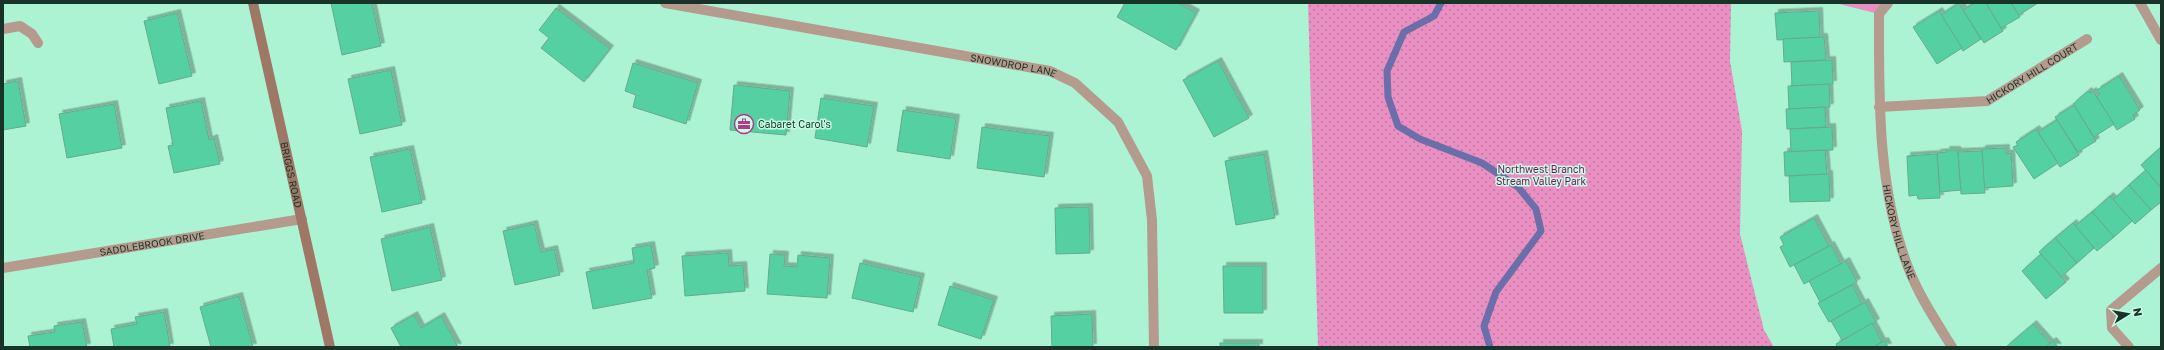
<svg xmlns="http://www.w3.org/2000/svg" width="2164" height="350" font-family="'Golos Text',sans-serif">
  <style>
    .grass { fill: #ea8fc2 }
    .park { fill: url(#park-dots) }
    .lines { fill: none; stroke-linecap: round; stroke-linejoin: round }
    .stream { stroke: #6a6ea9; stroke-width: 7 }
    .building { fill: #54d0a2; stroke: #66aa8e; filter: url(#shadow) }
    .lane { stroke: #b59a8e; stroke-width: 10 }
    .street { stroke: #b59a8e; stroke-width: 10 }
    .secondary { stroke: #9f7766; stroke-width: 10 }
    .labels { text-anchor: middle; stroke-width: 3; stroke-linejoin: round; paint-order: stroke }
    .street-label { font-size: 10px; fill: #183429; stroke: #c5fde3 }
    .poi-label { font-size: 10px; fill: #183429; stroke: #c5fde3; text-anchor: start }
    .park-label { font-size: 10px; fill: #7e0e5b; stroke: #c5fde3 }
  </style>
  <defs>
    <pattern id="park-dots" width="8" height="8" patternUnits="userSpaceOnUse"><rect width="8" height="8" fill="#ea8fc2"/><path d="M2 2h.1M6 6h.1" fill="none" stroke="#bd769e" stroke-width="1.8" stroke-linecap="round"/></pattern>
    <filter id="shadow"><feDropShadow dx="3.5" dy="-3.5" stdDeviation="0" flood-color="#0004"/></filter>
  </defs>
  <rect width="100%" height="100%" fill="#acf3d4"/>
  <polygon class="grass" points="1835,3 1888,3 1879,14"/>
  <polygon class="park" points="1308,3 1731,3 1730,61 1742,131 1740,234 1764,330 1774,347 1318,347"/>
  <g class="lines">
    <polyline class="stream" points="1441,3 1434,16 1404,32 1387,71 1388,97 1398,126 1420,139 1482,163 1518,187 1536,209 1541,231 1496,292 1484,326 1490,347"/>
  </g>
  <g class="building">
    <polygon points="331,3 372,3 381,46 342,55"/>
    <polygon points="1125,3 1178,3 1196,13 1176,50 1117,17"/>
    <polygon points="1959,3 1981,39 1963,51 1941,15"/>
    <polygon points="1975,3 1986,3 2003,31 1984,43 1963,10"/>
    <polygon points="1986,3 2011,3 2020,17 2001,28"/>
    <polygon points="2011,3 2038,3 2019,15"/>
    <polygon points="556,8 610,49 584,82 541,48 549,38 539,30"/>
    <polygon points="1819,11 1820,38 1777,40 1775,13"/>
    <polygon points="1939,11 1962,48 1937,64 1913,27"/>
    <polygon points="177,13 192,76 159,84 144,21"/>
    <polygon points="1824,37 1826,60 1784,62 1783,39"/>
    <polygon points="1832,60 1833,84 1792,86 1791,62"/>
    <polygon points="1218,61 1249,118 1214,137 1183,80"/>
    <polygon points="633,63 698,83 686,124 633,107 636,95 625,91"/>
    <polygon points="391,70 402,125 360,134 348,79"/>
    <polygon points="2119,76 2140,110 2133,115 2135,119 2117,130 2096,97 2100,94 2097,90"/>
    <polygon points="18,81 26,126 3,130 3,84"/>
    <polygon points="1829,84 1830,107 1789,109 1788,86"/>
    <polygon points="734,85 790,91 786,135 730,130"/>
    <polygon points="2088,91 2090,93 2093,91 2114,124 2094,137 2073,104"/>
    <polygon points="821,98 874,106 867,147 815,138"/>
    <polygon points="201,101 209,140 214,138 220,164 174,173 168,146 173,145 166,108"/>
    <polygon points="114,104 122,148 67,158 59,114"/>
    <polygon points="2074,105 2096,141 2078,152 2055,117"/>
    <polygon points="1825,107 1826,127 1787,129 1786,109"/>
    <polygon points="903,110 956,118 950,159 897,151"/>
    <polygon points="2057,120 2079,155 2060,167 2038,132"/>
    <polygon points="982,127 1050,136 1044,177 977,168"/>
    <polygon points="1832,127 1833,150 1791,152 1790,129"/>
    <polygon points="2036,129 2058,163 2034,179 2013,147 2018,145 2016,142"/>
    <polygon points="2006,148 2006,154 2011,153 2013,186 1984,188 1982,149"/>
    <polygon points="2160,148 2161,149 2161,188 2141,165"/>
    <polygon points="410,149 422,203 382,212 370,157"/>
    <polygon points="1825,150 1827,174 1785,176 1784,152"/>
    <polygon points="1946,150 1957,150 1958,152 1961,190 1940,192 1937,153 1947,152"/>
    <polygon points="1982,151 1985,193 1961,194 1958,152"/>
    <polygon points="1264,154 1275,218 1236,225 1225,161"/>
    <polygon points="1937,154 1940,198 1918,199 1917,195 1909,196 1907,156"/>
    <polygon points="2146,170 2161,188 2161,202 2151,210 2129,185"/>
    <polygon points="1827,174 1829,174 1830,201 1790,202 1789,176"/>
    <polygon points="2129,185 2151,210 2135,224 2113,200"/>
    <polygon points="2110,196 2132,221 2114,237 2092,212"/>
    <polygon points="1089,207 1090,253 1056,254 1055,208"/>
    <polygon points="2092,212 2114,237 2097,251 2075,226"/>
    <polygon points="1814,218 1829,246 1790,267 1780,247 1784,245 1780,237"/>
    <polygon points="2073,223 2094,248 2077,263 2055,238"/>
    <polygon points="534,224 541,252 554,249 560,275 515,285 503,231"/>
    <polygon points="430,227 442,280 392,291 381,239"/>
    <polygon points="2055,238 2077,263 2061,277 2039,252"/>
    <polygon points="651,245 655,268 647,270 652,298 593,309 586,272 634,263 632,248"/>
    <polygon points="1831,245 1841,264 1804,284 1794,265"/>
    <polygon points="728,253 729,266 743,265 745,291 685,296 682,256"/>
    <polygon points="770,254 785,255 784,266 797,267 798,255 830,258 827,298 767,294"/>
    <polygon points="2041,254 2066,282 2046,299 2022,271"/>
    <polygon points="1846,261 1857,282 1820,302 1809,281"/>
    <polygon points="860,263 921,277 913,312 852,298"/>
    <polygon points="1223,266 1263,266 1263,313 1224,313"/>
    <polygon points="1852,285 1862,304 1829,322 1818,303"/>
    <polygon points="950,286 994,300 981,339 938,325"/>
    <polygon points="239,296 253,347 211,347 200,307"/>
    <polygon points="1865,302 1876,322 1842,340 1831,321"/>
    <polygon points="164,312 170,347 114,347 111,329 137,324 135,317"/>
    <polygon points="1092,314 1093,347 1052,347 1051,316"/>
    <polygon points="414,315 421,328 441,316 458,347 401,347 391,328"/>
    <polygon points="82,322 87,347 30,347 28,336 55,332 54,326"/>
    <polygon points="1872,323 1882,342 1874,347 1837,347 1836,344"/>
    <polygon points="2033,324 2050,343 2046,347 2006,347"/>
    <polygon points="1885,341 1888,347 1874,347 1882,342"/>
    <polygon points="2053,341 2058,347 2046,347 2050,343"/>
    <rect x="1220" y="343" width="39" height="4"/>
  </g>
  <g class="lines">
    <polyline class="lane" points="3,29 20,26 32,34 38,43"/>
    <g class="street">
      <path id="s1" d="M665,3L1050,71L1075,83L1118,122L1147,176L1152,220L1154,347"/>
      <path id="s2" d="M1888,3L1879,14C1879,98 1877,187 1908,267C1919,296 1936,321 1952,347"/>
      <polyline points="2140,3 2161,40"/>
      <path id="s3" d="M1879,107L1987,101L2087,39"/>
      <path id="s4" d="M3,268L302,219"/>
      <polyline points="2129,347 2112,328 2111,310 2161,268"/>
    </g>
    <path class="secondary" id="s5" d="M253,3L330,347"/>
  </g>
  <defs>
    <symbol id="office-ring" viewBox="-11 -11 22 22"><circle r="9.5" fill="#c5fde3" stroke="#b63989" stroke-width="1.5"/><path d="M-6-3h4V-5.5h4V-3h4V5H-6ZM-1-4.5V-3h2v-1.5ZM-6 0V1H6V0Z" fill="#b63989"/></symbol>
  </defs>
  <g fill-rule="evenodd">
    <use href="#office-ring" x="733" y="113" width="22" height="22"/>
  </g>
  <g class="labels">
    <g class="street-label">
      <text dy="4" stroke="none"><textPath href="#s1" startOffset="354">SNOWDROP LANE</textPath></text>
      <text dy="4" stroke="none"><textPath href="#s3" startOffset="161">HICKORY HILL COURT</textPath></text>
      <text dy="4" stroke="none"><textPath href="#s5" startOffset="176">BRIGGS ROAD</textPath></text>
      <text dy="4" stroke="none"><textPath href="#s2" startOffset="234">HICKORY HILL LANE</textPath></text>
      <text dy="4" stroke="none"><textPath href="#s4" startOffset="151">SADDLEBROOK DRIVE</textPath></text>
    </g>
    <g class="poi-label">
      <text x="758" y="128">Cabaret Carol's</text>
    </g>
    <g class="park-label">
      <text x="1541" y="173">Northwest Branch<tspan x="1541" dy="12">Stream Valley Park</tspan></text>
    </g>
  </g>
  <rect width="2164" height="350" fill="none" stroke="#183429" stroke-width="8"/>
  <g transform="translate(2128 314) rotate(79)" stroke="#c5fde3" stroke-width="3" paint-order="stroke">
  <path d="M0-3L7 15L0 10L-7 15Z" fill="#183429"/>
  <text y="-6" font-size="11" font-weight="bold" text-anchor="middle" fill="#183429">N</text>
  </g>
</svg>
